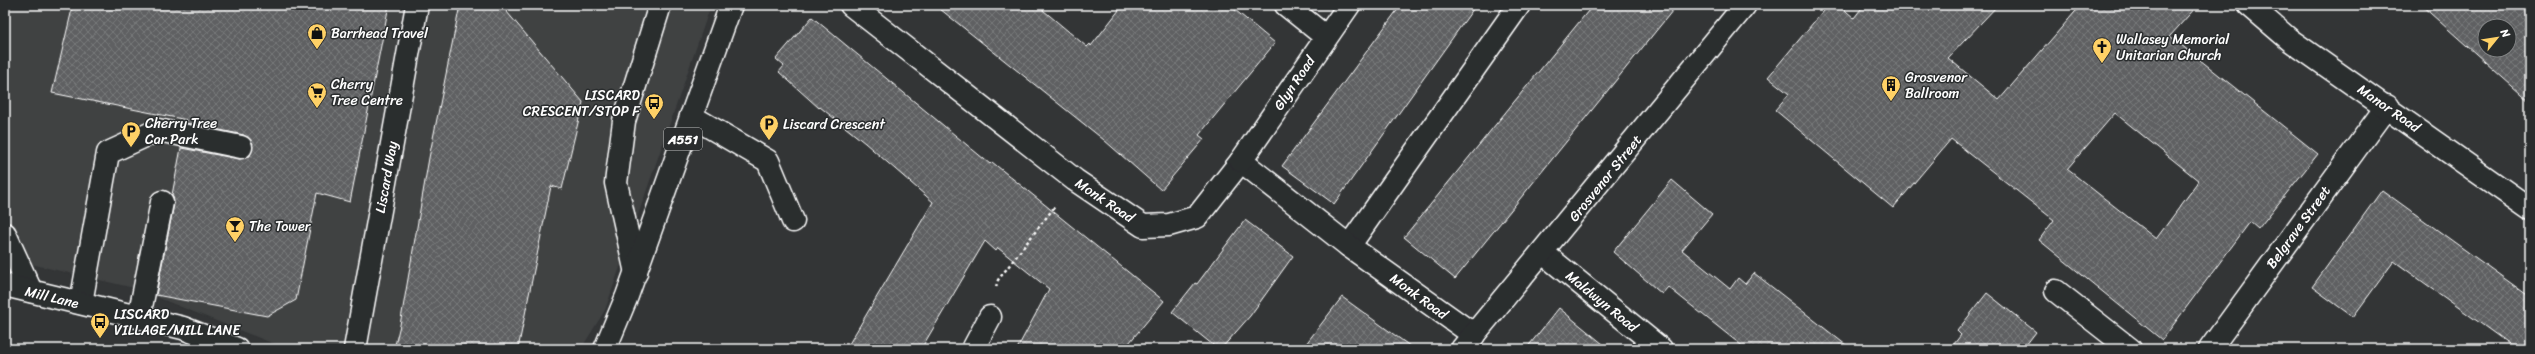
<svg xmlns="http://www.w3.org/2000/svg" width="2535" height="354" font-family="Sriracha,sans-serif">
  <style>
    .built { fill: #404243 }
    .building { fill: url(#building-cross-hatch); stroke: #fff; fill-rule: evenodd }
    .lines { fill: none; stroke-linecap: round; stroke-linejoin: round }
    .service-casing { stroke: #fff; stroke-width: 25 }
    .pedestrian-casing { stroke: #fff; stroke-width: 25 }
    .minor-casing { stroke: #fff; stroke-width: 25 }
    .secondary-casing { stroke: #fff; stroke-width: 25 }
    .primary-casing { stroke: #fff; stroke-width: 25 }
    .path { stroke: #fff; stroke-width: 2.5; stroke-dasharray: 3 3; stroke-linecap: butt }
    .service { stroke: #2a2d2e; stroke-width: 22 }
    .pedestrian { stroke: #2a2d2e; stroke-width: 22 }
    .minor { stroke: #2a2d2e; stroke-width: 22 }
    .secondary { stroke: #2a2d2e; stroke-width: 22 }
    .primary { stroke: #2a2d2e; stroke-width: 22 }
    .labels { text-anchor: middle; stroke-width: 3; stroke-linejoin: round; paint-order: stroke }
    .shield { fill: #2a2d2e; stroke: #bfc0c0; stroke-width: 1 }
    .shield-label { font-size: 13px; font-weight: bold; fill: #fff }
    .poi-label { font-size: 14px; fill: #fff; stroke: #2a2d2e; text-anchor: start }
    .street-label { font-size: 14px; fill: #fff; stroke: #2a2d2e }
  </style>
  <defs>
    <pattern id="building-cross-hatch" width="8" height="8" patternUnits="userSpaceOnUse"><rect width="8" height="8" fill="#5f6162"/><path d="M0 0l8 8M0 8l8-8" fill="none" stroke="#77797a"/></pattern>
  </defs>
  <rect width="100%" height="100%" fill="#333536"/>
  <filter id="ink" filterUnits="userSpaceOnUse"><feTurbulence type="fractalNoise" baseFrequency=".025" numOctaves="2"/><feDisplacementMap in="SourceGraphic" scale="8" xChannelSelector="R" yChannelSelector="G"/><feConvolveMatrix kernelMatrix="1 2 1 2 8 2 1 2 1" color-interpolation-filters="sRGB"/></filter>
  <g filter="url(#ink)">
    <polygon class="built" points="5,5 711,5 605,310 581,349 287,349 134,288 5,258"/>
    <g class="building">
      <polygon points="73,5 389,5 350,202 317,193 296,300 267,316 156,295 174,204 172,195 181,148 239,159 250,156 253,143 244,135 186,123 187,120 52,93"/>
      <polygon points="460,5 501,5 583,102 562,189 551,186 518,349 394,349 400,325 429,158"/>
      <polygon points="935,5 1037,5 1087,47 1090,44 1091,46 1123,5 1229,5 1275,43 1199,135 1204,139 1161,190 1104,140"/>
      <polygon points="1401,5 1476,5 1334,204 1282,166"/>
      <polygon points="1593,5 1677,5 1455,279 1404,237"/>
      <path d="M1828,5H1839L1854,18L1864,5H1998L1948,58L1999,100L2081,5H2198L2170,36L2318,154L2258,229L2250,222L2162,340L2039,240L2054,220L1951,139L1893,208L1775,110L1789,94L1768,77ZM2115,113L2199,181L2156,239L2067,169Z"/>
      <path d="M2421,5H2530V102ZM2485,26H2509V50H2485Z"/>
      <polygon points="812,17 990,164 992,162 1164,301 1124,349 1017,349 1049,289 998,248 996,251 985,241 921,349 846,349 933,202 865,143 820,107 819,108 779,72 784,66 776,59"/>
      <polygon points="1672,180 1712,214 1682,250 1730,289 1738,278 1745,284 1754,273 1851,349 1746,349 1668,287 1662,294 1613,252"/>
      <polygon points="2382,190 2530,297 2530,349 2516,349 2394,261 2353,317 2312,287"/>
      <polygon points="1245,220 1293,256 1250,316 1221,349 1218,349 1172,312 1195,283 1197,284"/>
      <polygon points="1987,293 2036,332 2023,349 1950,349 1961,335 1957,331"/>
      <polygon points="1342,297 1414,349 1302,349"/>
      <polygon points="1559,308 1609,349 1526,349"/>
    </g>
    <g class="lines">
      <defs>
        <g id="service">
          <polyline points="691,116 768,161 793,221"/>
          <polyline points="5,234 31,291"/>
          <polyline points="1349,246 1519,5"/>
          <polyline points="636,273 616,183 624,121 660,5"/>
          <polyline points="81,303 108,153 158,130 241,147"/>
          <polyline points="139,317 162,202"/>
        </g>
        <polyline id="pedestrian" points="355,349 417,5"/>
        <g id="minor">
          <polyline points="851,5 1075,180 1143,226 1169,225 1197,217 1241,161 1349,246 1474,335"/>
          <polyline points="1286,5 1326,37"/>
          <polyline points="1241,161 1349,5"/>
          <polyline points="1543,253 1661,349"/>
          <polyline points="2056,291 2130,349"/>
          <polyline points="973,349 990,317"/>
          <polyline points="1462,349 1745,5"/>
          <polyline points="2210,349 2387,106"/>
        </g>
        <polyline id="secondary" points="2249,5 2290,40 2530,209"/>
        <g id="primary">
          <polyline points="5,285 183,328 237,349"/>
          <polyline points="605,349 627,296 731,5"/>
        </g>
      </defs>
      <use href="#service" class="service-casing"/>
      <use href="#pedestrian" class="pedestrian-casing"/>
      <use href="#minor" class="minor-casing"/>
      <use href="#secondary" class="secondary-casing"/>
      <use href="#primary" class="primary-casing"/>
      <polyline class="path" points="996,287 998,280 1056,205"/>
      <use href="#service" class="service"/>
      <use href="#pedestrian" class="pedestrian"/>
      <use href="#minor" class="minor"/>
      <use href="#secondary" class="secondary"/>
      <use href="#primary" class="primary"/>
    </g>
  </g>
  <defs>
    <symbol id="shop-pin" viewBox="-11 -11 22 30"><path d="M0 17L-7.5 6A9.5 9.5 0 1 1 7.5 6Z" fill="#ffd166" stroke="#2a2d2e"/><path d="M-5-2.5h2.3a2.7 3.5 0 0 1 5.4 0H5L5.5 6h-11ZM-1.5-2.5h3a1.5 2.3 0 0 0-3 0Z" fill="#111"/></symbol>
    <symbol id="church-pin" viewBox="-11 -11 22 30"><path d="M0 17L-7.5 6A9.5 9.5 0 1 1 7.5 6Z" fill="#ffd166" stroke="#2a2d2e"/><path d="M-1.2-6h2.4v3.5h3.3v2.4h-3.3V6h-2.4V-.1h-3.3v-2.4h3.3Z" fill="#111"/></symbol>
    <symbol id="building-pin" viewBox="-11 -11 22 30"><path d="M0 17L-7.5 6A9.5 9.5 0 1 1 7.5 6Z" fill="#ffd166" stroke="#2a2d2e"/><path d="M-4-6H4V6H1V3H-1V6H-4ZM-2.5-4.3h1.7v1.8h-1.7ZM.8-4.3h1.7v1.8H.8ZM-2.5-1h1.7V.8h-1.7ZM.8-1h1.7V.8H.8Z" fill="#111"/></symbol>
    <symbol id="supermarket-pin" viewBox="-11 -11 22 30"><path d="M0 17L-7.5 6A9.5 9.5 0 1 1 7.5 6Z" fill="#ffd166" stroke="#2a2d2e"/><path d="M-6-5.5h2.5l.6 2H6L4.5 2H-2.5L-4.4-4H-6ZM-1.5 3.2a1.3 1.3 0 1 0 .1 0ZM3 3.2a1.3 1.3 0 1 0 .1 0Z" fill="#111"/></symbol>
    <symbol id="bus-pin" viewBox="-11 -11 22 30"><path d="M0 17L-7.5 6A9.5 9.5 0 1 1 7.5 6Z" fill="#ffd166" stroke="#2a2d2e"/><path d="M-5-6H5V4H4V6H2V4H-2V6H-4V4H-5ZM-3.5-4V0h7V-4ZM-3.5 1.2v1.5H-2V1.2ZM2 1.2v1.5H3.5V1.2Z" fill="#111"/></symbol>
    <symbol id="parking-pin" viewBox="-11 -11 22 30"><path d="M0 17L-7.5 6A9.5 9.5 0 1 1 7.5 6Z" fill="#ffd166" stroke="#2a2d2e"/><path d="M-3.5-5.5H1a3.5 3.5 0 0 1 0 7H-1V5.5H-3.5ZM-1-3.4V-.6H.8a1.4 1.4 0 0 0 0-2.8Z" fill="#111"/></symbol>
    <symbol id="bar-pin" viewBox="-11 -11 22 30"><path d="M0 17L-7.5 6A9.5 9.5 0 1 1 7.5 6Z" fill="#ffd166" stroke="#2a2d2e"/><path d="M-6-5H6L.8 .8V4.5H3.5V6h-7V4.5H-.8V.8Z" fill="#111"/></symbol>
  </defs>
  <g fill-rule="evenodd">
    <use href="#shop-pin" x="306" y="22" width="22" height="30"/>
    <use href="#church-pin" x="2091" y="36" width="22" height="30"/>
    <use href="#building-pin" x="1880" y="74" width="22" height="30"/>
    <use href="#supermarket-pin" x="306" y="81" width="22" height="30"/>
    <use href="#bus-pin" x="643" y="92" width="22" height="30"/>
    <use href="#parking-pin" x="758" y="113" width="22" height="30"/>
    <use href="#parking-pin" x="120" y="120" width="22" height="30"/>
    <use href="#bar-pin" x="224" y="215" width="22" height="30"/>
    <use href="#bus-pin" x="89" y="311" width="22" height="30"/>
  </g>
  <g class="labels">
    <rect class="shield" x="664" y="128" width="38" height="22" rx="3"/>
    <g class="shield-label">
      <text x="683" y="144">A551</text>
    </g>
    <g class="poi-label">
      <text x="331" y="38">Barrhead Travel</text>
      <text x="2116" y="44">Wallasey Memorial<tspan x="2116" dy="16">Unitarian Church</tspan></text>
      <text x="1905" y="82">Grosvenor<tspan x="1905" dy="16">Ballroom</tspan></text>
      <text x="331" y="89">Cherry<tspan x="331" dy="16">Tree Centre</tspan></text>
      <text x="640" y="100" text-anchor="end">LISCARD<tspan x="640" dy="16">CRESCENT/STOP F</tspan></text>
      <text x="145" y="128">Cherry Tree<tspan x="145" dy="16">Car Park</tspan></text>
      <text x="783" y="129">Liscard Crescent</text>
      <text x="249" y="231">The Tower</text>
      <text x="114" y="319">LISCARD<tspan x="114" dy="16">VILLAGE/MILL LANE</tspan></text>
    </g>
    <g class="street-label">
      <text transform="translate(1294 83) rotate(-56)" y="5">Glyn Road</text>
      <text transform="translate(2389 108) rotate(35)" y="5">Manor Road</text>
      <text transform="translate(386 177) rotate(-80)" y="5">Liscard Way</text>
      <text transform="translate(1605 178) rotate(-51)" y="5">Grosvenor Street</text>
      <text transform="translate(1105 200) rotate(34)" y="5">Monk Road</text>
      <text transform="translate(2298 227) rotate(-54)" y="5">Belgrave Street</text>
      <text transform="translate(1419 296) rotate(36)" y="5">Monk Road</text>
      <text transform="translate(52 297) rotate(14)" y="5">Mill Lane</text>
      <text transform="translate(1602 301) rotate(39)" y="5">Maldwyn Road</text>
    </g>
  </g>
  <rect width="2535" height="354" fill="none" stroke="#2a2d2e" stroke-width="20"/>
  <rect x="10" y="10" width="2515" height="334" fill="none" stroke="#fff" stroke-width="1.5" filter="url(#ink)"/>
  <g transform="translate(2497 38) rotate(60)"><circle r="19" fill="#2a2d2e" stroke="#7f8182"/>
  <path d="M0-3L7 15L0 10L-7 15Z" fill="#ffd166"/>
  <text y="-6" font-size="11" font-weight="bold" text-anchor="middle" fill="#ffffff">N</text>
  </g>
</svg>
